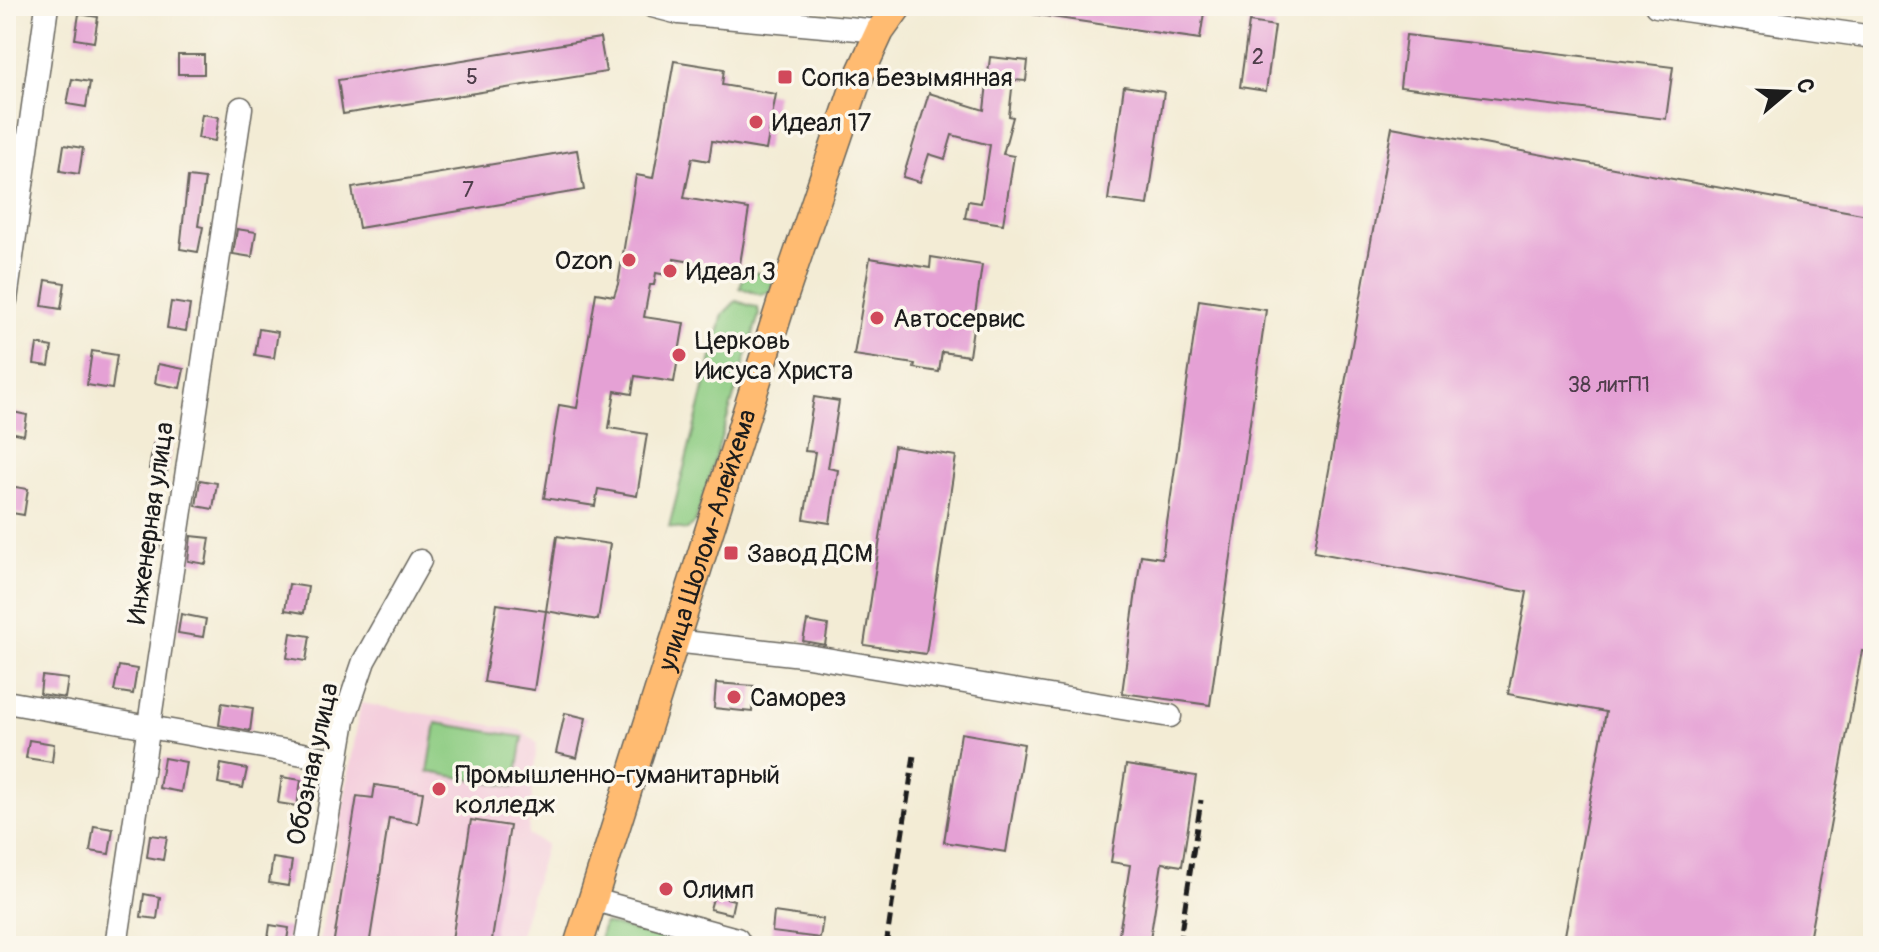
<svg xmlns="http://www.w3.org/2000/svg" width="1879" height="952" font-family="Pangolin,sans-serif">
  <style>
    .built { fill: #f4cfdd }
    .green { fill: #8dcc82; stroke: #54744f; stroke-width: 2 }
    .building { fill: #e5a1d5 }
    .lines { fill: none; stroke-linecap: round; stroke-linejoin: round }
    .minor-casing { stroke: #67655d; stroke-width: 25 }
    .major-casing { stroke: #67655d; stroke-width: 31 }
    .minor { stroke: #fff; stroke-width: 22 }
    .major { stroke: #ffbb71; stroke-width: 28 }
    .rail { stroke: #1c1c1c; stroke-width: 5; stroke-dasharray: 12 6; stroke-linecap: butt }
    .poi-dot { fill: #d1495b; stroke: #fbf7ec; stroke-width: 3 }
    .labels { text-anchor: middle; stroke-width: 7; stroke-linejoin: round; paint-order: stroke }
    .number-label { font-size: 22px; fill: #4e3d4a }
    .poi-label { font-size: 26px; fill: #1c1c1c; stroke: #fbf7ec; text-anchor: start }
    .street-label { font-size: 26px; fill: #1c1c1c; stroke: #fbf7ec }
  </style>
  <rect width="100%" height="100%" fill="#fbf7ec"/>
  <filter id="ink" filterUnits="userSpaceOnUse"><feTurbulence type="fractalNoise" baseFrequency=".0125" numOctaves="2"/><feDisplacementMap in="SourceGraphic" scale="16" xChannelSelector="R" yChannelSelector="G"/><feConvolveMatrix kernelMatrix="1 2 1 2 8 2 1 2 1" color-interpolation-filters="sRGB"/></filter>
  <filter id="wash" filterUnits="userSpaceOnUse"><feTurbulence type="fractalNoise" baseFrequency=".006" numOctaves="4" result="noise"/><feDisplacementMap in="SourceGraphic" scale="32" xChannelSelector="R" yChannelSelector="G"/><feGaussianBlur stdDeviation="1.8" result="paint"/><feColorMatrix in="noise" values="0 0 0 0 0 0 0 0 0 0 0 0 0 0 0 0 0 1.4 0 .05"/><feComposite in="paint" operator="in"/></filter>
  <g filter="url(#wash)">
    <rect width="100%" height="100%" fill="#f3ecd5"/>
    <polygon class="built" points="361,703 520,730 537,743 528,835 546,844 517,946 319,946"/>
    <g class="green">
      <polygon points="745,270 774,277 770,292 761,295 740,288"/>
      <polygon points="736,301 758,308 759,315 695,523 686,530 669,527 723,314"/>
      <polygon points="436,723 523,737 515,787 428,772"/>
      <polygon points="604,923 696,946 597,946"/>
    </g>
    <g id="blocks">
      <g class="building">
        <polygon points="1032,6 1205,6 1200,39 1031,14"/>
        <polygon points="79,14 98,17 94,42 75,39"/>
        <polygon points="1249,22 1275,26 1266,91 1240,87"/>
        <polygon points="1406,35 1673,67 1666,119 1400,87"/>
        <polygon points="600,38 606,72 343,114 338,80"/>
        <rect x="178" y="55" width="26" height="19"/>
        <polygon points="990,57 1028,61 1026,81 1013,80 1009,116 1013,117 1003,154 1014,156 1003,224 965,218 968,201 981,203 990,145 952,135 945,159 929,154 920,182 903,177 929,93 984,110"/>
        <polygon points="674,61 724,69 722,85 776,94 766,150 712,141 709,161 692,158 684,198 749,209 739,270 674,259 672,276 656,273 654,285 650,285 644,317 684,323 674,382 635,376 632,394 615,391 609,428 647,434 637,496 598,489 595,506 544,498 559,405 577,408 596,293 614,296 618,284 636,175 653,178"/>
        <polygon points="72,79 90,82 86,107 67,104"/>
        <polygon points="1124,86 1164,92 1148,205 1108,200"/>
        <polygon points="202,114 219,117 215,141 198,138"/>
        <polygon points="1392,127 1873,216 1873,653 1862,651 1808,946 1563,946 1606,712 1508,694 1527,592 1314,552"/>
        <polygon points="64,145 83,148 79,174 60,171"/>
        <polygon points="577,150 584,190 359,228 352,188"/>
        <polygon points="188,177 205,179 198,226 203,227 198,252 180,249"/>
        <polygon points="237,229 256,232 252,257 233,254"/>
        <polygon points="931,257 982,265 969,356 942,352 939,372 914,368 915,364 854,355 870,258 930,268"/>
        <polygon points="46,280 65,283 61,309 42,306"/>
        <polygon points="1199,300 1266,310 1210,705 1122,693 1141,555 1162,558"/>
        <polygon points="171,302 190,305 186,331 167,328"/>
        <polygon points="259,329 278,332 274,358 255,355"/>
        <polygon points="37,344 52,347 49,366 34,364"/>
        <polygon points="92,351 117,355 112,389 87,385"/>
        <polygon points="158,364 184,369 180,388 155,383"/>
        <polygon points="814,397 839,401 828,468 838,470 830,523 804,519 815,452 805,451"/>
        <polygon points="13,412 27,415 24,435 10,432"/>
        <polygon points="153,444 171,446 167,472 149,469"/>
        <polygon points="894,446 956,456 926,654 864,645"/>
        <polygon points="200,480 217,483 213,509 196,506"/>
        <polygon points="9,486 28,489 24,515 6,512"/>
        <polygon points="148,527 162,529 159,548 145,546"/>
        <polygon points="191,536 210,538 206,564 188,561"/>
        <polygon points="557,536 610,544 598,620 546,611"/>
        <polygon points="289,584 308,587 304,613 285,610"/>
        <polygon points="497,604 546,611 534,690 484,682"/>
        <polygon points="181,614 206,619 203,637 178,633"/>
        <polygon points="807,621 828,625 825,645 803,641"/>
        <polygon points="291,633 310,636 306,661 287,658"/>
        <polygon points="119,666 137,669 133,694 114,691"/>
        <polygon points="42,676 68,679 65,698 40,694"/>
        <polygon points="716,683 754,686 752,712 714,708"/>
        <polygon points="222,703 253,708 250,731 219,725"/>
        <polygon points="565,713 586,718 577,758 556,753"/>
        <polygon points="961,733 1024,744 1006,852 944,842"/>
        <polygon points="29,740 54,744 52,762 26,758"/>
        <polygon points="164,758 186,762 181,792 159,788"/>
        <polygon points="221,764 247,769 243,788 218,783"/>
        <polygon points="1126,765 1196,776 1182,866 1162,863 1149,946 1117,946 1130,865 1111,862"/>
        <polygon points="282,777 301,780 297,806 278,803"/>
        <polygon points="375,785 423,792 418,823 389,818 369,946 333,946 357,796 373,798"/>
        <polygon points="471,820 510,826 491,946 451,946"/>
        <polygon points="94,826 113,829 109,854 90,851"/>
        <polygon points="150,835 167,837 163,860 147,857"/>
        <polygon points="273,858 292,861 288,886 269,883"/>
        <polygon points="144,894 160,897 157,919 141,917"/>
        <polygon points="714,895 734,900 731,914 710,909"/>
        <polygon points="774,912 823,919 820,938 772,932"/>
        <polygon points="270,925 289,928 286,946 267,946"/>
      </g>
    </g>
  </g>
  <g filter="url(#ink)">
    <use href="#blocks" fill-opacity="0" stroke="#67655d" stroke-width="2"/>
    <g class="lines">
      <defs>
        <g id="minor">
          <polyline points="652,6 679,13 880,31"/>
          <polyline points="1656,6 1873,37"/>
          <polyline points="6,300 47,6"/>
          <polyline points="674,641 802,655 1170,716"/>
          <polyline points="6,702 337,760"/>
          <polyline points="591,899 737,939 741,946"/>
          <polyline points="116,946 241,108"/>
          <polyline points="306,946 344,720 364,661 420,561"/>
        </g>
        <g id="major">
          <path id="s1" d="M578,946L781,304L856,83L880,31L898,6"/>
        </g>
      </defs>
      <use href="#minor" class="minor-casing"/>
      <use href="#major" class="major-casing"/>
      <use href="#minor" class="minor"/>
      <use href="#major" class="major"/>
      <g class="rail">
        <polyline points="886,946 914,755"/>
        <polyline points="1179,946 1201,800"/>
      </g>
    </g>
  </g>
  <g class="poi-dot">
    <rect x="777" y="69" width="16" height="16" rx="4"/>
    <circle cx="756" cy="122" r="8"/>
    <circle cx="629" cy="260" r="8"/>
    <circle cx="670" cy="271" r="8"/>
    <circle cx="877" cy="318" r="8"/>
    <circle cx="679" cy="355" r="8"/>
    <rect x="723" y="545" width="16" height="16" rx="4"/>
    <circle cx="734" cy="697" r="8"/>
    <circle cx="439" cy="789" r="8"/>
    <circle cx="666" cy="889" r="8"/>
  </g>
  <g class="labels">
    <g class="number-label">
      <text x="1258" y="64">2</text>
      <text x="472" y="84">5</text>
      <text x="468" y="197">7</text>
      <text x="1609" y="392">38 литП1</text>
    </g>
    <g class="poi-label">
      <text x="801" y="86">Сопка Безымянная</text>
      <text x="772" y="131">Идеал 17</text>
      <text x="613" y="269" text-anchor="end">Ozon</text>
      <text x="686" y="280">Идеал 3</text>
      <text x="893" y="327">Автосервис</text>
      <text x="695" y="349">Церковь<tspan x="695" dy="30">Иисуса Христа</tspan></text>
      <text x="747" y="562">Завод ДСМ</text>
      <text x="750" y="706">Саморез</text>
      <text x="455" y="783">Промышленно-гуманитарный<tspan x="455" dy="30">колледж</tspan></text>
      <text x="682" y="898">Олимп</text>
    </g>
    <g class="street-label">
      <text transform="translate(150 523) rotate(-82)" y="9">Инженерная улица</text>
      <text dy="9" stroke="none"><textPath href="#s1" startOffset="426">улица Шолом-Алейхема</textPath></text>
      <text transform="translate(312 764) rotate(-78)" y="9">Обозная улица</text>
    </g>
  </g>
  <rect width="1879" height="952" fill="none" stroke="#fbf7ec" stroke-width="32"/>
  <g transform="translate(1787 92) rotate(71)" stroke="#fbf7ec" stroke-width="6" paint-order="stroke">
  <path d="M0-6L14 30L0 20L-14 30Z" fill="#1c1c1c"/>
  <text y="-12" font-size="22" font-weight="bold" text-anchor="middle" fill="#1c1c1c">С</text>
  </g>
</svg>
